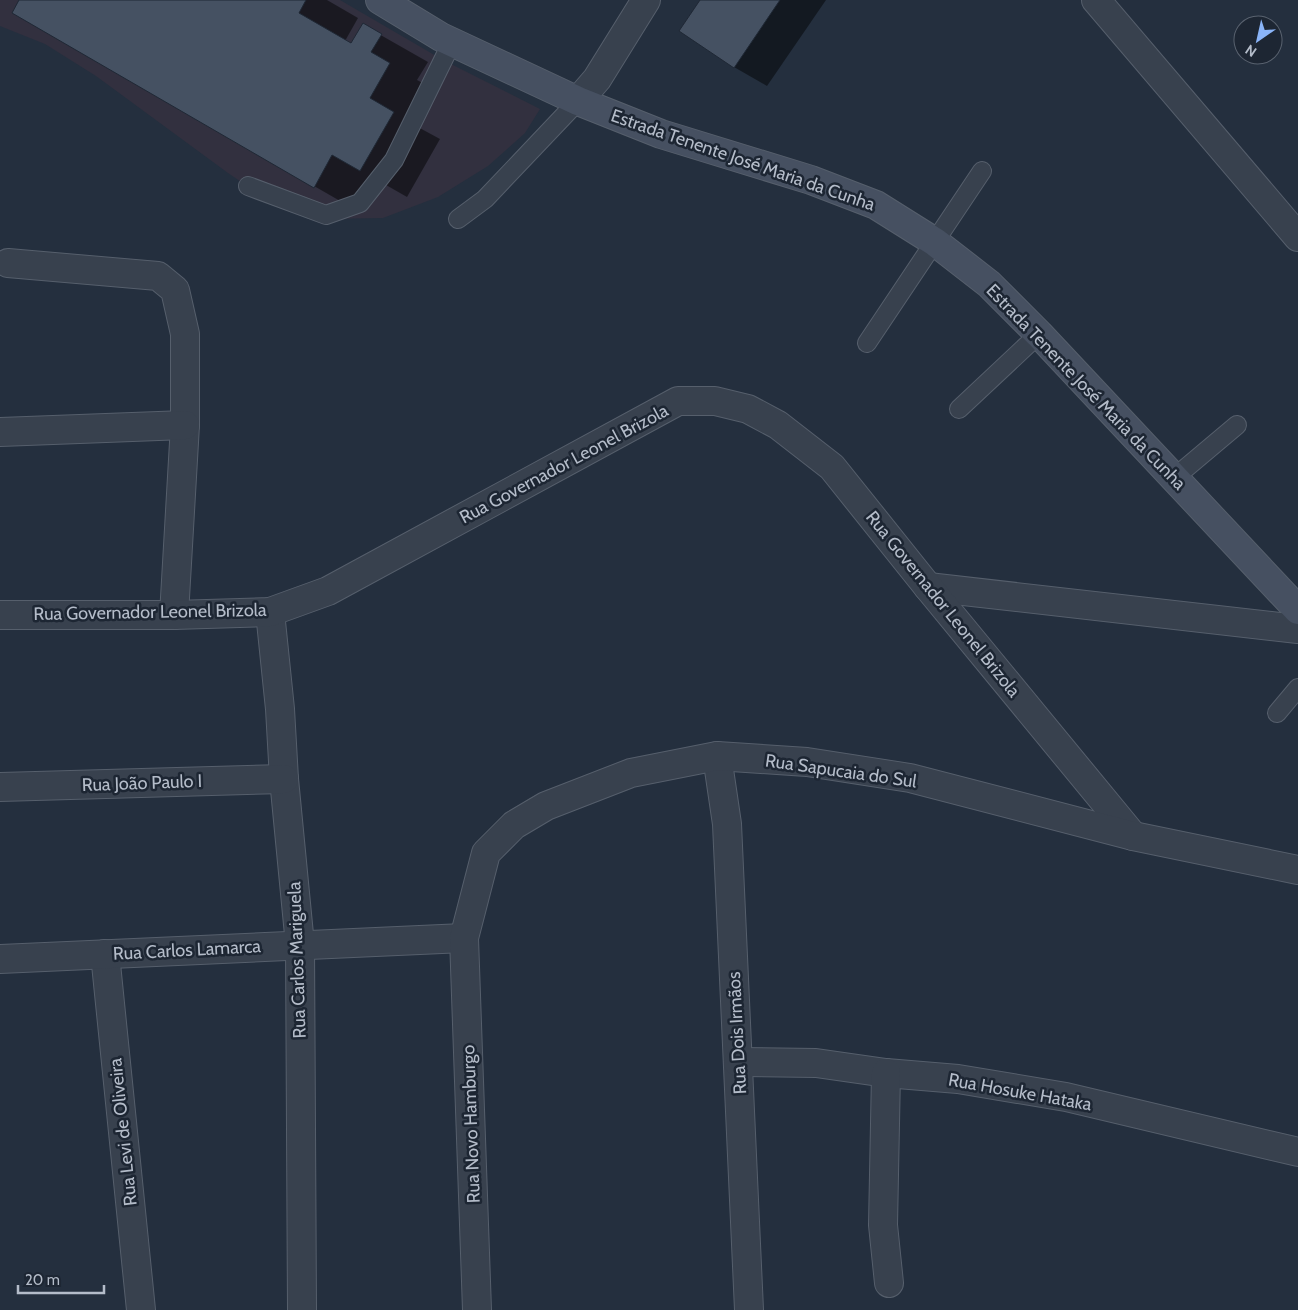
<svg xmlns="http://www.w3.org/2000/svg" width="1298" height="1310" font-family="Cabin,sans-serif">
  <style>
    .medical { fill: #32303f }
    .shadow { fill: #0007 }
    .building { fill: #455162; stroke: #1f2835 }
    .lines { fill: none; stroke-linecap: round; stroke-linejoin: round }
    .lane-casing { stroke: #565f6c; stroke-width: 20 }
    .street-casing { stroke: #565f6c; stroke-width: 30 }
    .secondary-casing { stroke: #565f6c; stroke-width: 30 }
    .lane { stroke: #38414e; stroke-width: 18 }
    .street { stroke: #38414e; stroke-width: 28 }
    .secondary { stroke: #465061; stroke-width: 28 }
    .labels { text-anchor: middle; stroke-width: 5; stroke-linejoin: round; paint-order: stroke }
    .street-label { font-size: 18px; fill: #b4bcc9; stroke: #1d2633 }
  </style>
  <rect width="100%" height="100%" fill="#242f3e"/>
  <polygon class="medical" points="0,0 340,0 443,60 540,109 525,133 488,166 438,197 383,218 321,219 272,203 228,173 96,76 45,44 0,26"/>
  <g class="shadow">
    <polygon points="21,0 327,0 358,18 345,41 352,45 363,25 428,62 417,80 436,90 416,126 440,139 407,197 379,181 361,213 13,13"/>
    <polygon points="701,0 826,0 767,86 734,67"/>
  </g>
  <g class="building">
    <polygon points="19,0 306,0 299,13 351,43 363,23 382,34 371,52 390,63 370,98 394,112 360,171 332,155 314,188 12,13"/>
    <polygon points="700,0 780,0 734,68 679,31"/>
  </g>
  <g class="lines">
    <defs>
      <g id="lane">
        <polyline points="248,186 326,215 360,203 394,160 452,42"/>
        <polyline points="458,219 485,199 578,101"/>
        <polyline points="867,343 982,171"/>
        <polyline points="959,409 1039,334"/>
        <polyline points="1174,478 1237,425"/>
        <polyline points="1277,713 1298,688"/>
      </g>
      <g id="street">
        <polyline points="1096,0 1298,237"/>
        <polyline points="578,101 597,79 646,0"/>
        <polyline points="8,263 158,276 175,290 185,334 185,425 174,615"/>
        <polyline points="0,432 185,425"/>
        <polyline points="928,587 1298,629"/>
        <polyline points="270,612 280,709 284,779 300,945 302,1310"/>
        <polyline points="0,615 174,615 270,612 328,591 678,401 715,401 748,409 778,425 832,467 928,587 1133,836"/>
        <polyline points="717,756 727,824 749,1310"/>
        <polyline points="0,787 284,779"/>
        <polyline points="105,954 141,1310"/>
        <polyline points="0,959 464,938"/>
        <polyline points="738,1062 816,1063 886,1073 958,1079 1066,1097 1298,1152"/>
        <polyline points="886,1073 883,1225 889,1283"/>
        <polyline points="477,1310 464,938 486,853 514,825 546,806 631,773 717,756 807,762 910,778 1133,836 1298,870"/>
      </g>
      <polyline id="secondary" points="380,0 441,37 578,101 661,134 811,180 876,205 935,242 989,284 1039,334 1298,610"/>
    </defs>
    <use href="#lane" class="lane-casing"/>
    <use href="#street" class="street-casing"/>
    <use href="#secondary" class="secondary-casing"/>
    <use href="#lane" class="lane"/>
    <use href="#street" class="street"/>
    <use href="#secondary" class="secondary"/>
  </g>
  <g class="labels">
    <g class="street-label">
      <text transform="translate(743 160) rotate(19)" y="6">Estrada Tenente José Maria da Cunha</text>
      <text transform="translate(1086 387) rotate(46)" y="6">Estrada Tenente José Maria da Cunha</text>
      <text transform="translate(564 464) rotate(-28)" y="6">Rua Governador Leonel Brizola</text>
      <text transform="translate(943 604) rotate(51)" y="6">Rua Governador Leonel Brizola</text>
      <text transform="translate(150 612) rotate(-1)" y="6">Rua Governador Leonel Brizola</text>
      <text transform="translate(841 771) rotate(8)" y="6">Rua Sapucaia do Sul</text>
      <text transform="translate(142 783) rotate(-2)" y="6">Rua João Paulo I</text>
      <text transform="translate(187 950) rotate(-3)" y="6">Rua Carlos Lamarca</text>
      <text transform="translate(297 960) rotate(-92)" y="6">Rua Carlos Mariguela</text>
      <text transform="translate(737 1033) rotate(-93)" y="6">Rua Dois Irmãos</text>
      <text transform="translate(1020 1092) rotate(10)" y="6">Rua Hosuke Hataka</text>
      <text transform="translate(471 1124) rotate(-92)" y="6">Rua Novo Hamburgo</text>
      <text transform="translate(123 1132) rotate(-96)" y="6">Rua Levi de Oliveira</text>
    </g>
  </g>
  <g transform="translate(1258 40) rotate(214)"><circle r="24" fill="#1d2633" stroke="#59626f"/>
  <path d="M0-4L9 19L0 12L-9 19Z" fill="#8ab4f8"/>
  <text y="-8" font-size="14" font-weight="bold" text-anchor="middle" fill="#b4bcc9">N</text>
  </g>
  <path d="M18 1285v8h86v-8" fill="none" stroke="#b4bcc9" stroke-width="2.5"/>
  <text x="25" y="1285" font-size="15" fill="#b4bcc9" stroke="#1d2633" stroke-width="4" paint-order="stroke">20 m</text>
</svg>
